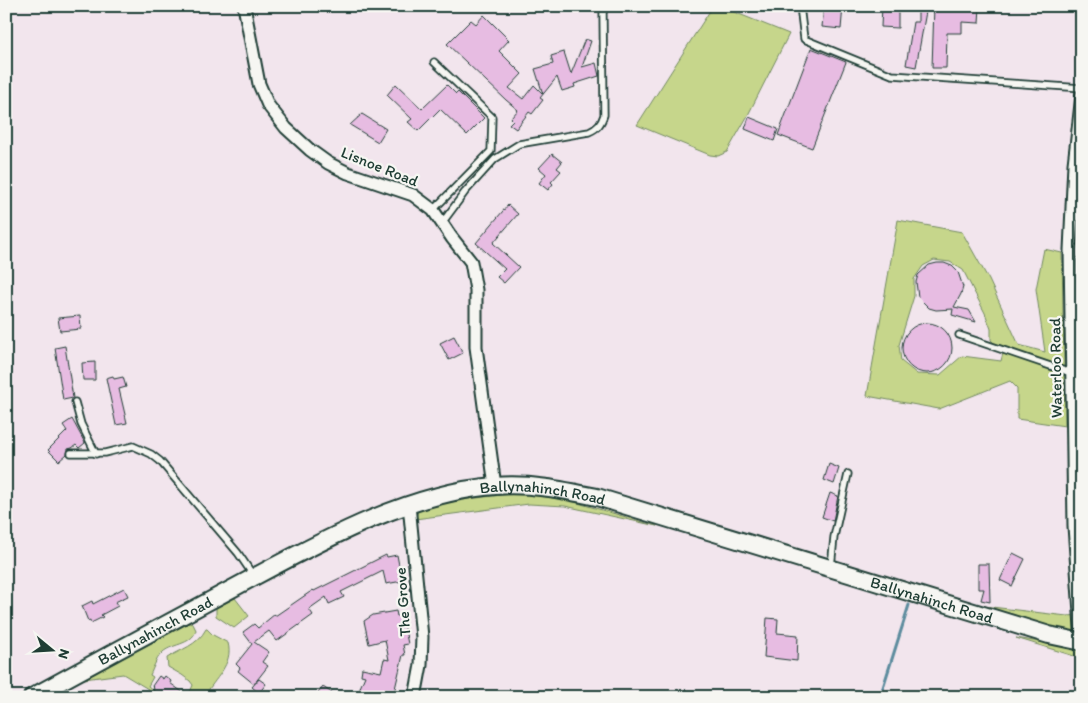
<svg xmlns="http://www.w3.org/2000/svg" width="1088" height="703" font-family="Itim,sans-serif">
  <style>
    .green { fill: #c6d68b; stroke: #728a60; fill-rule: evenodd }
    .lines { fill: none; stroke-linecap: round; stroke-linejoin: round }
    .stream { stroke: #5d8c9e; stroke-width: 3 }
    .building { fill: #e7bce2; stroke: #1f3d34 }
    .lane-casing { stroke: #1f3d34; stroke-width: 9 }
    .street-casing { stroke: #1f3d34; stroke-width: 15 }
    .secondary-casing { stroke: #1f3d34; stroke-width: 20 }
    .lane { stroke: #f6f6f2; stroke-width: 5.5 }
    .street { stroke: #f6f6f2; stroke-width: 11 }
    .secondary { stroke: #f6f6f2; stroke-width: 16 }
    .labels { text-anchor: middle; stroke-width: 4.5; stroke-linejoin: round; paint-order: stroke }
    .street-label { font-size: 16px; fill: #1f3d34; stroke: #f6f6f2 }
  </style>
  <rect width="100%" height="100%" fill="#f2e5ed"/>
  <filter id="ink" filterUnits="userSpaceOnUse"><feTurbulence type="fractalNoise" baseFrequency=".02" numOctaves="2"/><feDisplacementMap in="SourceGraphic" scale="10" xChannelSelector="R" yChannelSelector="G"/><feConvolveMatrix kernelMatrix="1 2 1 2 8 2 1 2 1" color-interpolation-filters="sRGB"/></filter>
  <g filter="url(#ink)">
    <g class="green">
      <polygon points="713,6 719,6 789,34 747,117 727,152 718,156 710,155 637,125"/>
      <path d="M898,220L962,232L989,280L1019,345L1045,352L1036,289L1044,249L1062,253L1065,426L1017,419V388L1010,381L939,409L867,396ZM934,260L950,262L963,270L985,313L991,329V340L1003,353L1001,361L962,356L940,375L917,374L901,361L899,345L914,296V279L923,266Z"/>
      <path d="M524,493L571,501L657,526L565,506L529,504L415,519L419,509C454,500 488,496 524,493Z"/>
      <polygon points="235,598 249,616 234,628 216,616 216,608"/>
      <polygon points="975,605 1067,616 1082,615 1082,636 1048,630"/>
      <path d="M189,623L193,624L196,630C192,646 170,643 161,654C156,659 153,669 150,675L153,677L148,686L161,697H142L148,689L123,674L84,679Z"/>
      <path d="M206,629H207L213,635L228,643C234,664 214,679 204,697H188L193,685L190,681L182,675L168,667L167,658C181,649 197,646 206,629Z"/>
      <polygon points="1016,638 1082,649 1082,658 1074,656"/>
    </g>
    <g class="lines">
      <polyline class="stream" points="880,697 909,605"/>
    </g>
    <g class="building">
      <polygon points="824,6 843,6 841,29 822,27"/>
      <polygon points="882,6 898,6 898,28 881,27"/>
      <polygon points="918,6 927,6 916,67 906,65 913,22 918,22"/>
      <polygon points="934,6 980,6 979,23 962,22 962,33 947,33 946,68 932,68"/>
      <polygon points="484,15 509,40 499,51 522,74 509,88 523,99 534,85 543,94 535,69 553,64 551,56 564,52 571,74 585,39 591,41 582,67 596,63 599,76 574,84 575,87 562,91 557,77 540,98 543,100 532,114 529,112 516,129 509,124 513,120 511,118 518,110 506,100 447,44 471,20 476,24"/>
      <polygon points="811,48 846,62 812,148 778,135"/>
      <polygon points="396,84 422,109 447,85 456,94 458,92 484,118 467,135 440,109 418,131 408,122 412,119 387,95"/>
      <polygon points="362,114 386,129 378,142 350,125"/>
      <polygon points="749,117 778,129 774,141 745,129"/>
      <polygon points="552,154 562,162 557,168 561,171 551,182 553,184 548,190 539,183 546,174 539,168"/>
      <polygon points="508,205 518,214 493,243 519,267 504,283 497,277 505,269 476,243"/>
      <polygon points="937,263 944,263 952,266 958,272 963,287 961,294 954,307 969,310 976,322 952,315 953,309 936,310 929,308 918,297 916,282 918,275 929,265"/>
      <polygon points="80,316 81,329 60,331 58,318"/>
      <circle cx="927" cy="348" r="25"/>
      <polygon points="454,336 463,353 449,360 440,343"/>
      <polygon points="65,346 73,398 63,400 55,348"/>
      <polygon points="95,362 95,380 83,380 82,363"/>
      <polygon points="113,376 114,379 123,377 126,387 119,389 127,423 116,425 106,378"/>
      <polygon points="72,419 85,443 79,448 76,445 72,448 68,449 67,454 59,461 48,450 67,431 63,425"/>
      <polygon points="829,464 839,468 834,484 824,480"/>
      <polygon points="830,493 838,496 833,521 822,517"/>
      <polygon points="1013,553 1025,559 1012,586 1000,580"/>
      <polygon points="386,555 387,557 397,555 402,581 386,584 383,571 341,592 344,597 329,604 326,597 309,609 313,615 277,641 269,631 254,642 269,652 262,662 268,666 254,684 238,671 240,668 236,664 252,644 243,632 254,624 258,628 275,614 275,616 313,590 314,591"/>
      <polygon points="978,564 989,564 990,602 981,600 984,589 978,589"/>
      <polygon points="124,588 128,596 115,602 118,606 101,615 103,617 91,623 90,620 88,621 82,606 92,601 93,604"/>
      <polygon points="396,611 397,616 402,615 408,644 403,645 405,655 403,655 393,697 356,697 365,676 361,675 362,668 381,672 384,659 389,660 385,640 369,644 364,621 373,615"/>
      <polygon points="767,618 778,619 777,633 798,635 797,661 764,657"/>
      <polygon points="159,676 163,679 165,676 171,681 170,683 189,697 162,697 153,690 154,688 152,686"/>
      <polygon points="259,679 266,684 259,693 252,687"/>
      <polygon points="323,687 338,697 324,697 318,693"/>
    </g>
    <g class="lines">
      <defs>
        <g id="lane">
          <polyline points="800,6 804,39 892,75 1082,88"/>
          <polyline points="433,210 491,151 492,117 434,62"/>
          <path d="M442,223L465,192L495,159L519,144L589,132C598,128 601,124 604,115L603,13L605,6"/>
          <polyline points="959,335 1071,373"/>
          <polyline points="75,402 81,424 96,454"/>
          <polyline points="71,453 105,453 133,446 151,454 160,461 238,553 253,575"/>
          <polyline points="831,567 834,537 848,474"/>
        </g>
        <g id="street">
          <polyline points="244,6 259,84 268,105 286,128 310,150 328,163 348,173 413,195 433,210 452,238 471,262 476,290 476,347 495,486"/>
          <polyline points="409,505 422,637 421,665 415,697"/>
          <polyline points="1082,642 1074,526 1070,250 1074,164 1082,95"/>
        </g>
        <g id="secondary">
          <path id="s1" d="M32,697C105,657 179,617 252,578C325,539 412,492 495,486C530,483 563,490 597,497L1049,635L1082,642"/>
        </g>
      </defs>
      <use href="#lane" class="lane-casing"/>
      <use href="#street" class="street-casing"/>
      <use href="#secondary" class="secondary-casing"/>
      <use href="#lane" class="lane"/>
      <use href="#street" class="street"/>
      <use href="#secondary" class="secondary"/>
    </g>
  </g>
  <g class="labels">
    <g class="street-label">
      <text transform="translate(380 166) rotate(22)" y="6">Lisnoe Road</text>
      <text transform="translate(1055 368) rotate(-91)" y="6">Waterloo Road</text>
      <text dy="6" stroke="none"><textPath href="#s1" startOffset="560">Ballynahinch Road</textPath></text>
      <text dy="6" stroke="none"><textPath href="#s1" startOffset="965">Ballynahinch Road</textPath></text>
      <text transform="translate(402 602) rotate(-94)" y="6">The Grove</text>
      <text dy="6" stroke="none"><textPath href="#s1" startOffset="140">Ballynahinch Road</textPath></text>
    </g>
  </g>
  <rect width="1088" height="703" fill="none" stroke="#f6f6f2" stroke-width="25"/>
  <rect x="12" y="12" width="1063" height="678" fill="none" stroke="#1f3d34" stroke-width="2" filter="url(#ink)"/>
  <g transform="translate(52 650) rotate(108)" stroke="#f6f6f2" stroke-width="4" paint-order="stroke">
  <path d="M0-4L9 19L0 12L-9 19Z" fill="#1f3d34"/>
  <text y="-8" font-size="14" font-weight="bold" text-anchor="middle" fill="#1f3d34">N</text>
  </g>
</svg>
